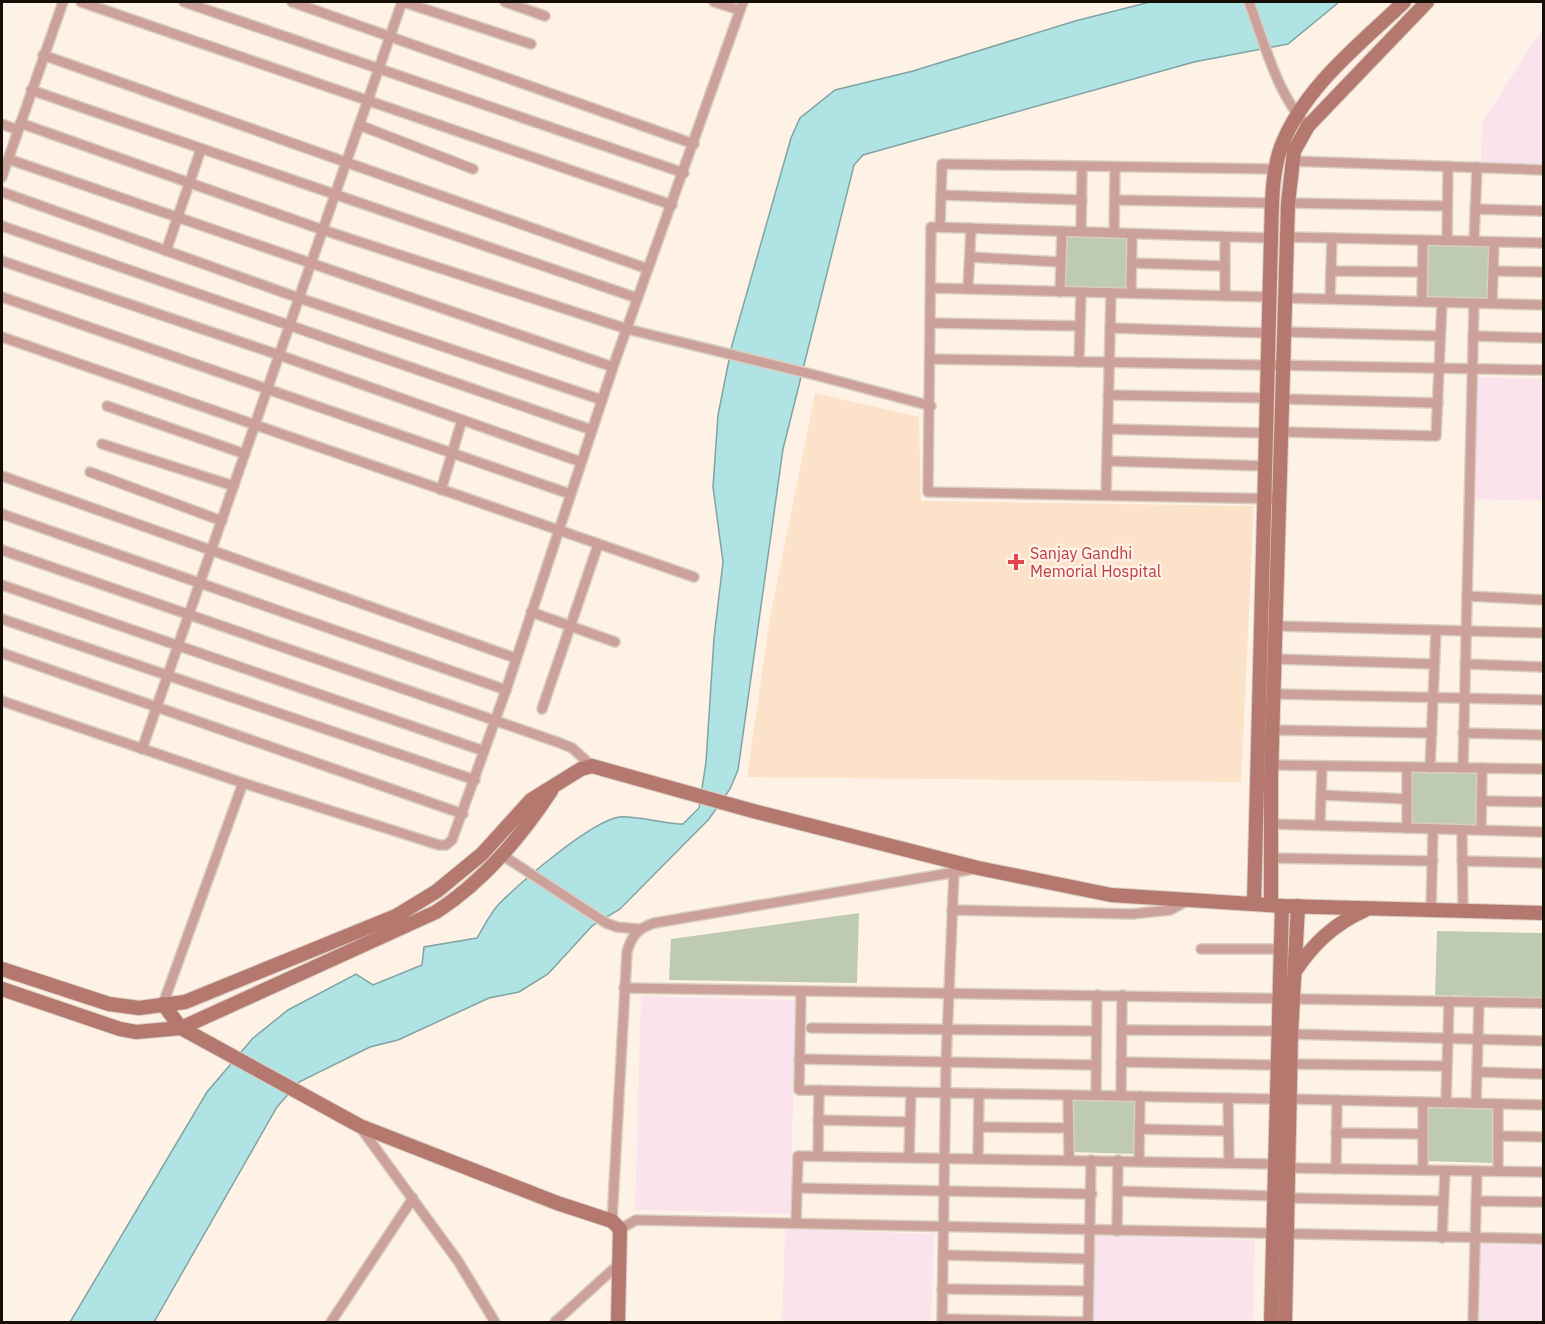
<svg xmlns="http://www.w3.org/2000/svg" width="1545" height="1324" font-family="'IBM Plex Sans',sans-serif">
  <style>
    .built { fill: #fce2c9 }
    .education { fill: #fbe3ee }
    .green { fill: #bfcbb0 }
    .water { fill: #afe3e4; stroke: #81a3a2; stroke-width: 1.5 }
    .lines { fill: none; stroke-linecap: round; stroke-linejoin: round }
    .street-casing { stroke: #d9cec2; stroke-width: 12 }
    .secondary-casing { stroke: #d9cec2; stroke-width: 16 }
    .street { stroke: #cba19a; stroke-width: 9 }
    .secondary { stroke: #b4786f; stroke-width: 14 }
    .health-dot { fill: #e0444e; stroke: #fef2e6; stroke-width: 2 }
    .labels { text-anchor: middle; stroke-width: 5; stroke-linejoin: round; paint-order: stroke }
    .health-label { font-size: 16px; fill: #be3a42; stroke: #fef2e6; text-anchor: start }
  </style>
  <rect width="100%" height="100%" fill="#fef2e6"/>
  <polygon class="built" points="815,393 919,417 921,501 1254,506 1241,782 747,777 770,617"/>
  <g class="education">
    <polygon points="1543,28 1543,167 1481,165 1482,122"/>
    <polygon points="1478,377 1543,379 1543,501 1475,499"/>
    <polygon points="641,996 796,1000 790,1214 635,1210"/>
    <polygon points="785,1229 934,1234 931,1322 782,1322"/>
    <polygon points="1092,1235 1255,1240 1253,1322 1090,1322"/>
    <polygon points="1481,1244 1543,1245 1543,1322 1479,1322"/>
  </g>
  <g class="green">
    <polygon points="1063,235 1129,237 1128,291 1062,289"/>
    <polygon points="1425,244 1491,245 1489,299 1423,297"/>
    <polygon points="1413,771 1479,773 1478,827 1412,825"/>
    <polygon points="859,913 857,983 669,980 671,939"/>
    <polygon points="1437,931 1543,933 1543,998 1435,995"/>
    <polygon points="1072,1098 1138,1100 1137,1154 1071,1152"/>
    <polygon points="1427,1108 1493,1109 1492,1163 1426,1161"/>
  </g>
  <path class="water" d="M1150,2H1339L1288,44L1194,62L863,155L854,165L783,449L738,770L730,789L709,819L620,909L592,926L548,974L519,992L489,998L398,1040L370,1047L299,1082L277,1107L154,1322H70L207,1092L253,1038L288,1010L356,974L373,985L422,965L424,947L477,938C484,927 490,913 499,904C522,881 590,822 619,817C633,815 666,824 683,824L699,808L706,762L714,638L723,562L713,487L718,415L732,345L791,138L800,118L835,90L913,71L1075,21Z"/>
  <g class="lines">
    <defs>
      <g id="street">
        <polyline points="81,2 672,205"/>
        <polyline points="184,2 684,173"/>
        <polyline points="292,2 694,144"/>
        <polyline points="403,2 531,44"/>
        <polyline points="505,2 545,16"/>
        <polyline points="714,2 740,10"/>
        <path d="M1249,2C1263,39 1278,98 1308,126"/>
        <polyline points="43,55 648,269"/>
        <polyline points="31,90 637,298"/>
        <polyline points="20,123 323,230 627,329 815,375 931,406"/>
        <polyline points="2,124 18,130"/>
        <polyline points="359,125 473,169"/>
        <polyline points="8,159 613,367"/>
        <polyline points="1292,161 1544,170"/>
        <polyline points="2,177 63,2"/>
        <polyline points="2,192 299,298 602,400"/>
        <polyline points="941,195 1082,200"/>
        <polyline points="1115,200 1273,203"/>
        <polyline points="1288,203 1447,206"/>
        <polyline points="1475,209 1544,211"/>
        <polyline points="2,226 592,430"/>
        <polyline points="940,227 942,164 1276,169"/>
        <polyline points="1081,232 1082,167"/>
        <polyline points="1114,233 1115,167"/>
        <polyline points="1225,237 1225,296"/>
        <polyline points="1288,237 1544,243"/>
        <polyline points="1271,238 931,227 928,492 1280,499"/>
        <polyline points="1447,241 1448,166"/>
        <polyline points="1474,241 1477,167"/>
        <polyline points="166,251 201,149"/>
        <polyline points="970,257 1061,262"/>
        <polyline points="2,261 279,355 581,462"/>
        <polyline points="1131,263 1225,266"/>
        <polyline points="1331,271 1422,272"/>
        <polyline points="1493,271 1544,272"/>
        <polyline points="931,288 1269,297"/>
        <polyline points="968,289 971,228"/>
        <polyline points="1060,292 1062,231"/>
        <polyline points="1131,293 1132,234"/>
        <polyline points="2,297 570,494"/>
        <polyline points="1287,298 1544,305"/>
        <polyline points="1330,299 1332,238"/>
        <polyline points="1422,301 1423,240"/>
        <polyline points="1492,303 1494,242"/>
        <polyline points="930,323 1080,326"/>
        <polyline points="1110,328 1268,333"/>
        <polyline points="1286,332 1440,336"/>
        <polyline points="1473,336 1544,338"/>
        <polyline points="2,337 694,577"/>
        <polyline points="930,359 1544,370"/>
        <polyline points="1079,362 1081,292"/>
        <polyline points="1108,395 1266,398"/>
        <polyline points="1284,399 1438,403"/>
        <polyline points="107,406 245,454"/>
        <polyline points="1108,429 1265,433"/>
        <polyline points="1283,432 1436,436 1442,302"/>
        <polyline points="102,444 234,486"/>
        <polyline points="1107,461 1264,466"/>
        <polyline points="90,472 222,521"/>
        <polyline points="2,476 515,658"/>
        <polyline points="441,490 462,420"/>
        <polyline points="1106,495 1111,293"/>
        <polyline points="2,514 506,690"/>
        <polyline points="2,550 560,743 572,748 592,766"/>
        <polyline points="2,585 484,751"/>
        <polyline points="1467,596 1544,600"/>
        <polyline points="531,612 615,642"/>
        <polyline points="2,619 475,780"/>
        <polyline points="1276,626 1544,633"/>
        <polyline points="2,653 463,814"/>
        <polyline points="1275,659 1434,664"/>
        <polyline points="1465,664 1544,667"/>
        <polyline points="1274,694 1544,700"/>
        <polyline points="2,701 243,783 439,845 446,845 452,840 506,690 613,367 743,2"/>
        <polyline points="542,709 598,545"/>
        <polyline points="1273,730 1432,733"/>
        <polyline points="1463,733 1544,735"/>
        <polyline points="142,749 402,2"/>
        <polyline points="1271,765 1544,769"/>
        <polyline points="1430,768 1436,630"/>
        <polyline points="1463,768 1474,303"/>
        <polyline points="1321,795 1407,799"/>
        <polyline points="1481,801 1544,802"/>
        <polyline points="1271,824 1544,832"/>
        <polyline points="1320,825 1322,766"/>
        <polyline points="1407,828 1407,767"/>
        <polyline points="1462,830 1463,911"/>
        <polyline points="1481,830 1482,768"/>
        <polyline points="502,855 606,923 617,927 639,929"/>
        <polyline points="1271,858 1433,861"/>
        <polyline points="1462,861 1544,863"/>
        <polyline points="952,910 1132,914 1170,910 1187,901"/>
        <polyline points="1431,910 1433,829"/>
        <polyline points="1201,949 1281,949"/>
        <polyline points="624,988 1544,1003"/>
        <polyline points="801,991 799,1090 1276,1099"/>
        <polyline points="163,1004 243,783"/>
        <polyline points="811,1028 1096,1031"/>
        <polyline points="1122,1030 1277,1031"/>
        <polyline points="1291,1034 1544,1041"/>
        <polyline points="799,1059 1095,1065"/>
        <polyline points="1121,1062 1276,1065"/>
        <polyline points="1290,1064 1447,1066"/>
        <polyline points="1478,1072 1544,1074"/>
        <polyline points="1068,1095 1069,1159"/>
        <polyline points="1096,1095 1097,995"/>
        <polyline points="1121,1096 1122,995"/>
        <polyline points="1228,1098 1229,1163"/>
        <polyline points="1290,1099 1544,1105"/>
        <polyline points="1446,1103 1449,1001"/>
        <polyline points="1476,1104 1479,1002"/>
        <polyline points="818,1120 910,1122"/>
        <polyline points="360,1127 458,1261 495,1322"/>
        <polyline points="979,1127 1069,1128"/>
        <polyline points="1139,1129 1228,1131"/>
        <polyline points="1336,1133 1423,1134"/>
        <polyline points="1498,1136 1544,1137"/>
        <polyline points="818,1156 819,1090"/>
        <polyline points="909,1156 911,1092"/>
        <polyline points="978,1157 979,1093"/>
        <polyline points="1139,1161 1140,1096"/>
        <polyline points="1290,1168 1544,1172"/>
        <polyline points="1336,1169 1337,1100"/>
        <polyline points="1423,1170 1423,1102"/>
        <polyline points="1498,1171 1498,1104"/>
        <polyline points="797,1188 1092,1194"/>
        <polyline points="1118,1191 1273,1196"/>
        <polyline points="1289,1198 1443,1201"/>
        <polyline points="1476,1201 1544,1202"/>
        <path d="M612,1221L627,952C632,935 637,929 654,923L974,869"/>
        <polyline points="796,1223 798,1156 1274,1164"/>
        <polyline points="620,1229 636,1220 1544,1239"/>
        <polyline points="1117,1231 1118,1160"/>
        <polyline points="1442,1238 1445,1171"/>
        <polyline points="943,1255 1089,1259"/>
        <polyline points="942,1289 1088,1291"/>
        <polyline points="942,1319 1088,1322"/>
        <polyline points="331,1322 413,1198"/>
        <polyline points="555,1322 620,1263"/>
        <polyline points="942,1322 946,1062 954,873"/>
        <polyline points="1088,1322 1091,1160"/>
        <polyline points="1473,1322 1477,1171"/>
      </g>
      <g id="secondary">
        <path d="M1254,904L1271,238C1272,209 1271,175 1281,147C1304,87 1359,45 1404,2"/>
        <polyline points="1271,905 1271,777 1288,203 1294,151 1308,126 1427,2"/>
        <polyline points="2,969 109,1004 139,1008 185,1002 396,916 437,891 482,854 531,800 581,769 592,766 753,811 978,868 1111,895 1282,906 1544,913"/>
        <path d="M1295,971C1314,943 1334,924 1365,910"/>
        <path d="M2,989L120,1029L136,1032L181,1028L436,912C484,881 520,838 551,791"/>
        <polyline points="163,1004 181,1028 360,1126 557,1203 612,1221 620,1229 618,1322"/>
        <polyline points="1271,1322 1282,906"/>
        <polyline points="1285,1322 1291,1034 1298,906"/>
      </g>
    </defs>
    <use href="#street" class="street-casing"/>
    <use href="#secondary" class="secondary-casing"/>
    <use href="#street" class="street"/>
    <use href="#secondary" class="secondary"/>
  </g>
  <path class="health-dot" d="M1013 553h6v6h6v6h-6v6h-6v-6h-6v-6h6z"/>
  <g class="labels">
    <g class="health-label">
      <text x="1030" y="559">Sanjay Gandhi<tspan x="1030" dy="18">Memorial Hospital</tspan></text>
    </g>
  </g>
  <rect width="1545" height="1324" fill="none" stroke="#150f08" stroke-width="6"/>
</svg>
